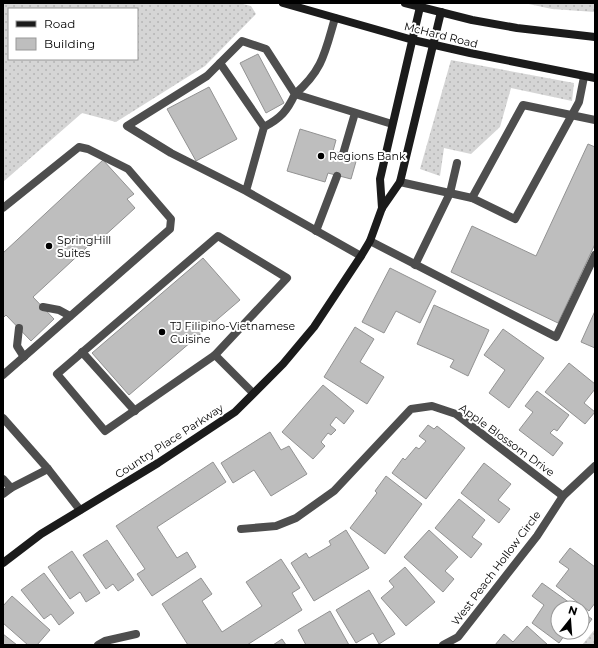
<svg xmlns="http://www.w3.org/2000/svg" width="598" height="648" font-family="Montserrat,sans-serif">
  <style>
    .grass { fill: url(#grass-dots); fill-rule: evenodd }
    .building { fill: #bebebe; stroke: #929292 }
    .lines { fill: none; stroke-linecap: round; stroke-linejoin: round }
    .lane { stroke: #4e4e4e; stroke-width: 8 }
    .street { stroke: #4e4e4e; stroke-width: 8 }
    .secondary { stroke: #1b1b1b; stroke-width: 8 }
    .poi-dot { fill: #000; stroke: #fff; stroke-width: 1.5 }
    .labels { text-anchor: middle; stroke-width: 4; stroke-linejoin: round; paint-order: stroke }
    .street-label { font-size: 11px; fill: #000; stroke: #fff }
    .poi-label { font-size: 11px; fill: #000; stroke: #fff; text-anchor: start }
  </style>
  <defs>
    <pattern id="grass-dots" width="8" height="8" patternUnits="userSpaceOnUse"><rect width="8" height="8" fill="#d5d5d5"/><path d="M2 2h.1M6 6h.1" fill="none" stroke="#b5b5b5" stroke-width="1.8" stroke-linecap="round"/></pattern>
  </defs>
  <rect width="100%" height="100%" fill="#fff"/>
  <g class="grass">
    <path d="M3,3H239L251,6L256,14L205,66L116,122L82,113L3,182ZM9,9H137V59H9Z"/>
    <polygon points="524,3 595,3 595,12 552,9"/>
    <polygon points="451,60 574,83 572,101 511,88 500,127 471,154 444,148 440,176 420,169"/>
    <polygon points="595,629 595,645 582,645"/>
  </g>
  <g class="building">
    <polygon points="258,54 284,103 266,113 240,63"/>
    <polygon points="209,87 237,139 196,161 167,109"/>
    <polygon points="300,129 336,140 333,151 357,158 351,179 328,173 325,182 287,171"/>
    <polygon points="588,144 595,147 595,244 558,323 451,272 472,226 536,256"/>
    <polygon points="103,160 134,194 127,199 135,208 101,239 99,236 33,297 54,319 31,341 6,315 3,318 3,253"/>
    <polygon points="203,258 240,300 129,395 92,353"/>
    <polygon points="390,268 436,291 420,323 396,311 384,333 362,322"/>
    <polygon points="434,305 489,330 468,376 450,367 454,360 417,344"/>
    <polygon points="595,311 595,348 581,342"/>
    <polygon points="355,327 374,339 360,362 384,377 367,404 324,377"/>
    <polygon points="503,329 544,358 509,408 489,393 505,370 484,355"/>
    <polygon points="569,363 595,384 595,389 584,403 595,412 585,424 545,392"/>
    <polygon points="323,385 354,411 344,424 336,417 330,425 336,430 331,435 328,433 321,442 325,446 313,459 282,432"/>
    <polygon points="537,391 569,415 557,431 554,429 550,433 563,443 553,456 519,430 533,412 525,406"/>
    <polygon points="428,425 434,429 437,426 465,448 426,499 392,473 403,458 405,460 416,447 419,449 426,441 419,436"/>
    <polygon points="270,432 281,450 289,446 307,474 271,496 254,470 233,483 221,463"/>
    <polygon points="213,462 226,482 157,527 177,558 187,552 196,567 152,596 137,574 145,569 116,526"/>
    <polygon points="484,463 511,484 498,500 510,509 499,523 461,493"/>
    <polygon points="386,476 422,504 385,554 350,528 377,493 375,491"/>
    <polygon points="459,499 485,520 472,537 482,544 471,558 435,528"/>
    <polygon points="346,530 369,568 314,601 291,563 306,553 309,558 331,545 329,541"/>
    <polygon points="429,530 458,557 445,571 454,579 443,592 404,557"/>
    <polygon points="107,540 134,580 118,591 113,584 106,589 83,555"/>
    <polygon points="570,548 595,567 595,603 589,611 556,586 569,569 559,562"/>
    <polygon points="72,551 100,593 86,602 80,592 70,599 48,567"/>
    <polygon points="281,559 300,588 292,593 302,610 247,645 188,645 162,604 201,578 212,594 202,601 222,632 262,606 246,582"/>
    <polygon points="405,567 435,602 406,626 381,598 394,587 389,581"/>
    <polygon points="44,573 74,613 59,625 51,614 44,619 21,590"/>
    <polygon points="542,583 577,608 558,608 558,632 567,632 559,643 532,623 544,605 532,596"/>
    <polygon points="369,590 395,634 379,644 373,633 356,643 336,610"/>
    <polygon points="12,596 50,630 37,645 28,645 3,623 3,606"/>
    <polygon points="330,611 349,645 306,645 298,630"/>
    <polygon points="582,612 592,619 584,630 582,628"/>
    <polygon points="527,626 548,645 495,645 504,634 513,642"/>
    <polygon points="3,634 17,645 3,645"/>
    <polygon points="282,639 286,645 273,645"/>
  </g>
  <g class="lines">
    <g class="lane">
      <polyline points="220,63 264,127"/>
      <polyline points="295,94 392,124"/>
      <path d="M295,94C323,70 325,52 335,18"/>
      <polyline points="343,154 355,113"/>
      <polyline points="400,182 472,198 515,219 579,102 584,77"/>
      <path d="M246,191L264,127C281,118 287,111 295,94L266,49L242,41L207,76L127,126L171,153L246,191L361,256"/>
      <polyline points="472,198 523,105 595,120"/>
      <polyline points="3,208 79,147 88,149 128,169 171,219 170,229 3,375"/>
      <polyline points="316,231 337,176"/>
      <polygon points="218,236 287,278 215,355 105,431 57,374"/>
      <polyline points="370,241 556,337 595,255"/>
      <polyline points="415,265 450,193 457,163"/>
      <polyline points="43,307 59,310 70,316"/>
      <polyline points="19,328 17,346 24,357"/>
      <polyline points="82,352 135,411"/>
      <polyline points="215,355 253,393"/>
      <polyline points="3,418 48,469 80,510"/>
      <polyline points="3,479 11,488"/>
      <polyline points="3,494 11,488 48,469"/>
    </g>
    <g class="street">
      <polyline points="241,529 276,526 296,518 334,491 411,409 432,406 456,414 563,496"/>
      <polyline points="98,645 105,641 136,634"/>
      <polyline points="443,645 458,637 537,536 563,496 595,466"/>
    </g>
    <g class="secondary">
      <polyline points="283,3 413,40 470,53 595,78"/>
      <polyline points="405,3 472,20 517,28 595,37"/>
      <polyline points="382,208 380,179 420,7"/>
      <polyline points="3,563 41,534 158,463 235,412 283,364 314,327 361,256 370,241 382,208 400,182 441,12"/>
    </g>
  </g>
  <g class="poi-dot">
    <circle cx="321" cy="156" r="4"/>
    <circle cx="49" cy="246" r="4"/>
    <circle cx="162" cy="332" r="4"/>
  </g>
  <g class="labels">
    <g class="street-label">
      <text transform="translate(441 35) rotate(14)" y="4">McHard Road</text>
      <text transform="translate(507 440) rotate(36)" y="4">Apple Blossom Drive</text>
      <text transform="translate(169 441) rotate(-33)" y="4">Country Place Parkway</text>
      <text transform="translate(496 568) rotate(-53)" y="4">West Peach Hollow Circle</text>
    </g>
    <g class="poi-label">
      <text x="329" y="160">Regions Bank</text>
      <text x="57" y="244">SpringHill<tspan x="57" dy="13">Suites</tspan></text>
      <text x="170" y="330">TJ Filipino-Vietnamese<tspan x="170" dy="13">Cuisine</tspan></text>
    </g>
  </g>
  <rect width="598" height="648" fill="none" stroke="#000000" stroke-width="8"/>
  <rect x="8" y="8" width="130" height="52" fill="#ffffff" stroke="#999999"/>
  <rect x="16" y="21" width="20" height="6" fill="#1b1b1b" stroke="#999999"/>
  <text x="44" y="28" font-size="12" fill="#000000">Road</text>
  <rect x="16" y="38" width="20" height="12" fill="#bebebe" stroke="#999999"/>
  <text x="44" y="48" font-size="12" fill="#000000">Building</text>
  <g transform="translate(570 620) rotate(17)"><circle r="19" fill="#ffffff" stroke="#999999"/>
  <path d="M0-3L7 15L0 10L-7 15Z" fill="#000000"/>
  <text y="-6" font-size="11" font-weight="bold" text-anchor="middle" fill="#000000">N</text>
  </g>
</svg>
